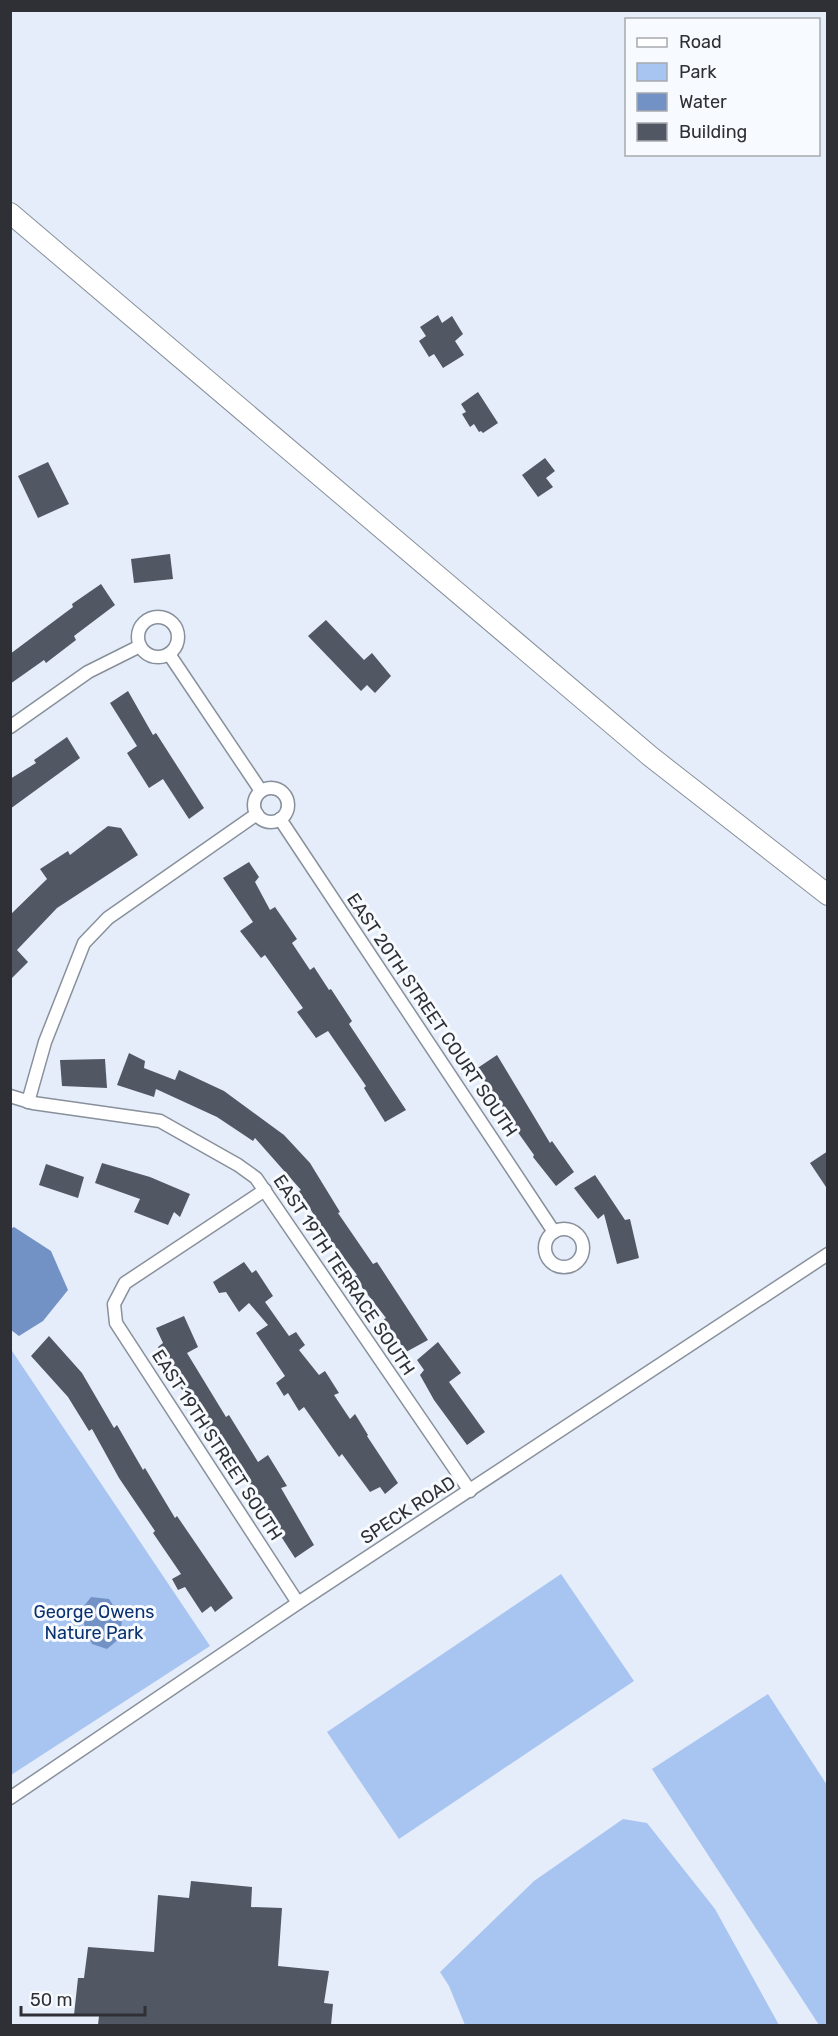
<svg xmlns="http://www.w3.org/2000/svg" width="838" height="2036" font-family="Rubik,sans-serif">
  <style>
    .green { fill: #a8c4f1 }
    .water { fill: #7292c6 }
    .building { fill: #525863 }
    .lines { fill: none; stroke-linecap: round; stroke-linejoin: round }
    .street-casing { stroke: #88909b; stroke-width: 15 }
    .primary-casing { stroke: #88909b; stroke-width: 22 }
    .street { stroke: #fff; stroke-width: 12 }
    .primary { stroke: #fff; stroke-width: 20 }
    .labels { text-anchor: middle; stroke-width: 6; stroke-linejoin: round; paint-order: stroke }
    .street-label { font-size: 18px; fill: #2e3035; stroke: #f7faff }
    .park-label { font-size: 18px; fill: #0b3270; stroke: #f7faff }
  </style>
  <rect width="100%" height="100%" fill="#e5edfa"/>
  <g class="green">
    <polygon points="10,1348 210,1646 11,1775 10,1775"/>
    <polygon points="561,1574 634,1681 399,1839 327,1732"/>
    <polygon points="768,1694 827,1785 828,2024 819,2025 652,1769"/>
    <polygon points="623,1819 647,1823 715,1909 779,2025 465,2025 449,1986 440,1972 534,1881"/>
  </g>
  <g class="water">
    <polygon points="14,1227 51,1251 68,1290 43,1321 19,1336 11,1330 10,1229"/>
    <polygon points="91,1597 109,1599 122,1619 120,1638 107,1649 92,1644 85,1628 81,1610"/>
  </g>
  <g class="building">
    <polygon points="438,315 442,323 452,316 463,334 455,341 464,355 443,368 434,354 429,357 419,341 426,336 420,327"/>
    <polygon points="478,392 498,423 483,433 481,431 479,432 474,424 470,427 462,414 466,412 461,404"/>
    <polygon points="545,458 555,471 546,478 553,487 538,497 522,475"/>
    <polygon points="48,462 69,504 38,518 18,476"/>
    <polygon points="170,554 173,579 134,583 131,559"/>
    <polygon points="101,584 115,605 74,636 76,640 46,663 44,660 10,684 10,654 73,607 72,604"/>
    <polygon points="326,620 364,660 372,653 391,676 375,693 367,685 361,691 308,636"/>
    <polygon points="128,691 153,735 156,733 204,808 189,819 163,779 149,788 127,753 137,746 110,703"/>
    <polygon points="67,737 80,758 10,809 10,779 36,763 34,760"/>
    <polygon points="108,826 121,828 138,855 57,908 17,950 28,962 10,980 10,915 47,879 40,869 68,851 70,855"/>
    <polygon points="249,862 259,877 255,882 270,910 275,907 297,939 292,943 310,970 314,967 329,990 331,989 352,1021 349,1024 406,1110 385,1122 364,1088 366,1086 328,1031 316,1038 297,1012 303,1008 265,955 261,958 240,931 253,922 223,878"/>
    <polygon points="129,1053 145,1061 144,1068 175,1080 179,1070 224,1091 284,1135 310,1163 340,1212 338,1213 373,1264 377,1262 428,1340 406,1352 384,1319 386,1318 354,1277 357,1275 326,1234 299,1191 301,1190 255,1138 253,1141 217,1117 156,1089 154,1097 117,1085"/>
    <polygon points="497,1055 550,1143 552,1141 574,1172 556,1186 533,1157 534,1155 504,1113 506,1112 476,1069"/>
    <polygon points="105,1059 107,1088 62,1086 60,1060"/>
    <polygon points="828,1151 828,1190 810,1163"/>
    <polygon points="102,1163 150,1177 190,1194 180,1217 174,1212 168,1225 134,1212 140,1199 95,1183"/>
    <polygon points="46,1164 84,1177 78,1198 39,1185"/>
    <polygon points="595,1175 625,1220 630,1219 639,1258 617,1264 604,1214 598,1219 574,1188"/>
    <polygon points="244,1262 252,1273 256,1270 273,1296 265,1302 289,1336 296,1332 305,1345 299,1350 319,1375 325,1371 339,1393 334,1395 350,1419 355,1414 368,1435 367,1436 398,1483 385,1494 380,1487 370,1492 342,1454 339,1457 304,1407 299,1411 288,1393 284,1396 276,1383 285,1376 256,1333 268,1325 249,1303 239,1312 226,1292 219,1293 213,1282"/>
    <polygon points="184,1316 198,1347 187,1353 226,1417 229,1415 258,1462 268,1455 287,1486 281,1488 314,1545 295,1558 273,1524 275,1523 234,1462 231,1464 199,1418 164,1360 158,1347 163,1343 156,1328"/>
    <polygon points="49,1336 82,1373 114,1428 117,1425 143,1470 145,1468 175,1518 177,1516 233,1598 215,1612 211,1606 202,1613 185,1587 178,1590 172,1579 181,1574 153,1533 155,1531 119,1478 92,1429 89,1431 68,1397 31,1356"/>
    <polygon points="438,1342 461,1373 449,1382 485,1432 467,1445 434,1400 420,1375 424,1370 417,1360"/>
    <polygon points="191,1881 252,1887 251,1907 282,1908 278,1966 329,1971 324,2003 333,2004 331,2025 98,2025 99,2016 74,2015 78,1978 84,1978 88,1947 154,1952 158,1895 189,1898"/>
  </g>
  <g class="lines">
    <defs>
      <g id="street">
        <circle cx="158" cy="637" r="20"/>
        <polyline points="169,654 261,791"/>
        <polyline points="10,727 88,672 140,646"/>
        <circle cx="271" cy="805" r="17"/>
        <polyline points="280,819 554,1232"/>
        <polyline points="10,1096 33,1103 160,1121 238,1165 256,1178 470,1491"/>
        <polyline points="28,1102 45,1042 84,943 108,918 257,814"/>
        <polyline points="265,1190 125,1283 114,1304 116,1323 298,1603"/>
        <circle cx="564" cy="1248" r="19"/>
        <polyline points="10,1798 298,1603 828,1254"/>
      </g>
      <polyline id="primary" points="10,213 650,756 828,895"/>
    </defs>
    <use href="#street" class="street-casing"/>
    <use href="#primary" class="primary-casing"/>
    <use href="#street" class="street"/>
    <use href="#primary" class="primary"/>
  </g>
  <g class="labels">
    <g class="street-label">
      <text transform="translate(432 1015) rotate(56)" y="6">EAST 20TH STREET COURT SOUTH</text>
      <text transform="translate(344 1275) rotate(56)" y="6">EAST 19TH TERRACE SOUTH</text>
      <text transform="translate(217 1445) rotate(57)" y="6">EAST 19TH STREET SOUTH</text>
      <text transform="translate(408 1510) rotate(-33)" y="6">SPECK ROAD</text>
    </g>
    <g class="park-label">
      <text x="94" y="1618">George Owens<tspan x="94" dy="21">Nature Park</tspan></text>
    </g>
  </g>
  <rect width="838" height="2036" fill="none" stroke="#2e3035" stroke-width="24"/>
  <rect x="625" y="18" width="195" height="138" fill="#f7faff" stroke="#a7a9ae" stroke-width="1.5"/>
  <rect x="637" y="38" width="30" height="9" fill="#ffffff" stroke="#a7a9ae" stroke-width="1.5"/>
  <text x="679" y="48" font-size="18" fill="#2e3035">Road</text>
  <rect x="637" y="63" width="30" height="18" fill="#a8c4f1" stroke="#a7a9ae" stroke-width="1.5"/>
  <text x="679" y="78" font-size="18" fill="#2e3035">Park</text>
  <rect x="637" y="93" width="30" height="18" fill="#7292c6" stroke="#a7a9ae" stroke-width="1.5"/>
  <text x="679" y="108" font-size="18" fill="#2e3035">Water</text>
  <rect x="637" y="123" width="30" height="18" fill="#525863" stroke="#a7a9ae" stroke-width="1.5"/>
  <text x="679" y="138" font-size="18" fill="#2e3035">Building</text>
  <path d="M21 2006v9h124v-9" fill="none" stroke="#2e3035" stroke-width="3"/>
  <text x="30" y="2006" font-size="18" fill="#2e3035" stroke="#f7faff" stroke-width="4.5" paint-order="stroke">50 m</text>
</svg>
